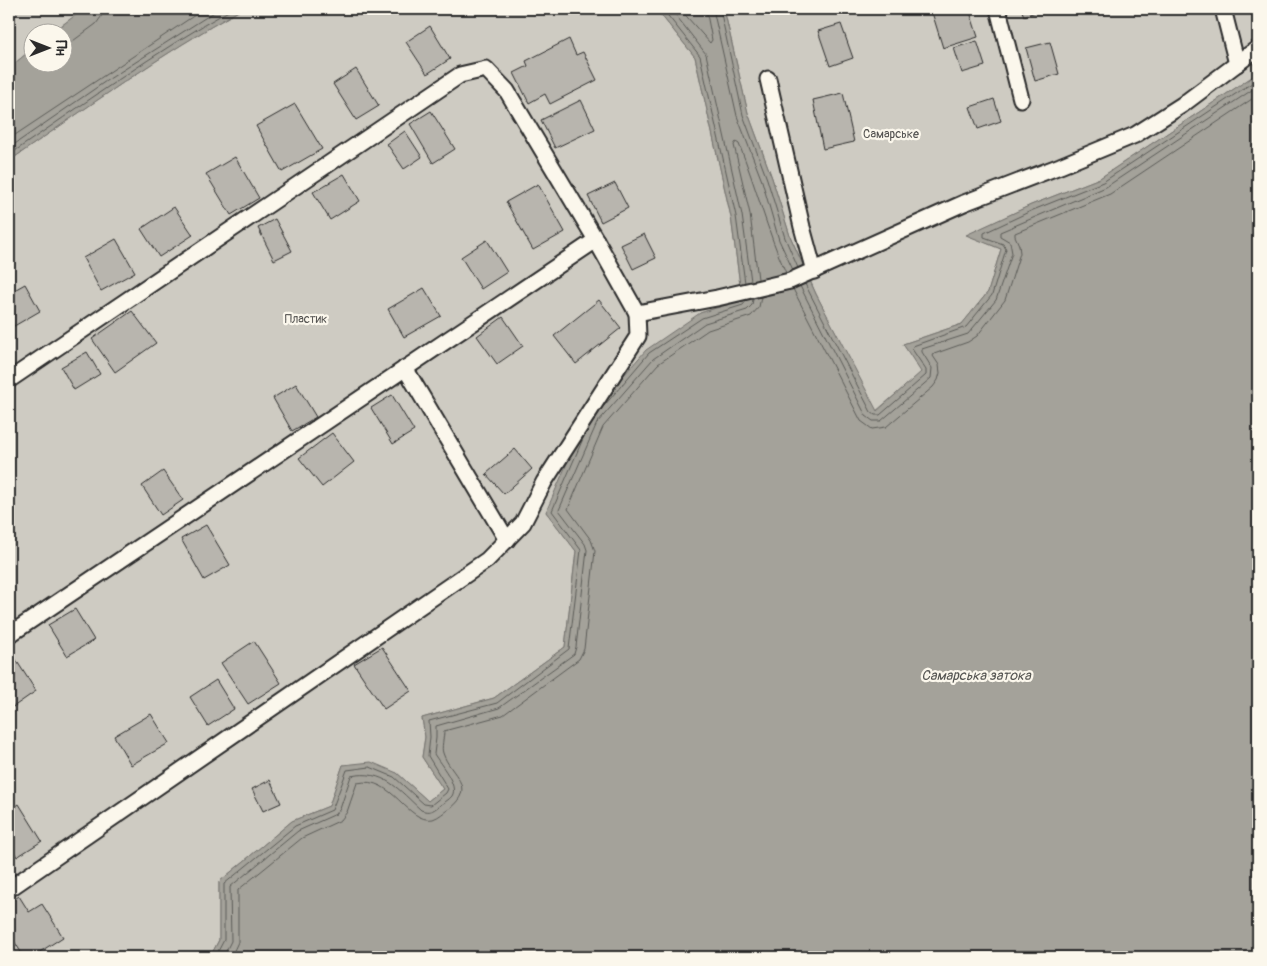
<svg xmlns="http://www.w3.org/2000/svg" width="1267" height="966" font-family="Pangolin,sans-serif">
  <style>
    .green { fill: #cecbc2; stroke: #7c7b76 }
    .water { fill: #a4a29a; stroke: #74726e }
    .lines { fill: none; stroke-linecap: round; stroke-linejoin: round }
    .shore { stroke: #5b5b57; stroke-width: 1 }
    .building { fill: #b8b5ae; stroke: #2b2b2b }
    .lane-casing { stroke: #2b2b2b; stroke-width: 19 }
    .lane { stroke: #fbf7ec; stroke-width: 15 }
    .labels { text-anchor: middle; stroke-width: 4.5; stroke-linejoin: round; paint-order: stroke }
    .park-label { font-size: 12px; fill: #545351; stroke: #fbf7ec }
    .water-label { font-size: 14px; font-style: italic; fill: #555552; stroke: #fbf7ec }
  </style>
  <rect width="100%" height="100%" fill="#eeebe0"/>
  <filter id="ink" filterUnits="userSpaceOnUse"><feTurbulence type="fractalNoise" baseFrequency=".02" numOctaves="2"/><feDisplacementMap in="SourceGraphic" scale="10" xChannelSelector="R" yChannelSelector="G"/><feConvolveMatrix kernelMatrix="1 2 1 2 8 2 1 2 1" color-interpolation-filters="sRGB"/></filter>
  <g filter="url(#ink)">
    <g class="green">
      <polygon points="9,9 88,9 77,14 53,32 32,32 32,49 9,68"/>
      <path d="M242,9H647L661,15L695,57L731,217L742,300L700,313L546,512L576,551L565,647L494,698L422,718L425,737L422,757L443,789L428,801L397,773L343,765L329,806L292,821L219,882V940L210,957H9V161C85,109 161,54 242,9Z"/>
      <polygon points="724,9 1258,9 1258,73 1100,178 1031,205 967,235 1001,249 988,292 962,324 903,344 922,372 876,411 816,294 790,236 772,178 748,113"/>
    </g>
    <g class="water">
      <path d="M88,9H242C161,54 85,109 9,161V68L32,49V62H62V32H53L77,14Z"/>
      <polygon points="647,9 724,9 748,113 772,178 790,236 816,294 877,411 921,372 903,344 962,324 988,292 1001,249 966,235 1031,205 1100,178 1258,73 1258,957 210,957 219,940 219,882 292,821 329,806 343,765 371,762 397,773 428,801 443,789 422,757 425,737 422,718 494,698 565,647 576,551 546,512 587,417 646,350 700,313 742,300 731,217 695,57 661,15"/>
    </g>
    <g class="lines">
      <g class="shore">
        <polyline points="659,9 665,12 700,56 736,216 745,283"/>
        <polyline points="671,9 706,54 742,215 751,281"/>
        <polyline points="680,9 710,43 712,40 706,9"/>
        <polyline points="713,9 737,116 762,181 779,240 793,270"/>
        <polyline points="720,9 743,115 767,179 785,238 798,268"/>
        <polyline points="62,49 96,24 101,17 102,9"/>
        <polyline points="9,139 204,9"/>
        <polyline points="9,148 106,81 219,9"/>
        <path d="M9,155C81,106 156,51 232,9"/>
        <path d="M758,279L750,214L734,145L736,142L739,144C756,186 767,231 786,273"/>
        <polyline points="805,284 871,412 875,415 880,415 926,375 926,370 912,349 913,346 966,327 992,295 1006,249 1003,244 984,237 984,233 1033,210 1103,182 1258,79"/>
        <polyline points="800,286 866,416 873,421 881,421 931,378 932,368 922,352 922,349 968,334 996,300 1012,253 1010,242 1000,236 1000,232 1106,187 1258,86"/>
        <polyline points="793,289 861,421 872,429 886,427 933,387 938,380 940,373 939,365 933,356 934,354 968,342 977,336 1005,300 1020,253 1019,245 1015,236 1015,233 1110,194 1258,95"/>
        <polyline points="604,406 649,353 702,318 743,305 747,300"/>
        <polyline points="215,957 224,940 224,884 295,826 332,810 347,770 370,767 394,777 424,804 431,805 446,793 448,789 428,756 430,737 429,721 497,703 569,649 581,550 552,511 585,434"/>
        <path d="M223,957L231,941L230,887L298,831L336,814L340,809L351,776C384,769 399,790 421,810C429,813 433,811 439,806C443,803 449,800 452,796C459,785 440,764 434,754L436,738V726L499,708L574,654L576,647L587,550L585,544L559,510L597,423L653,359L705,323L747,310L752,305L753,299"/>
        <path d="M231,957L238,942V890L302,838L341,820L347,812L357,783C393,775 407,824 433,819C439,817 444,812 449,809C478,786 450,775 443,753C441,748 444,737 444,731L503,715L579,659L584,649L595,551L591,540L568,509L603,427L658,364L708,330L751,316L759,307L761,297"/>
      </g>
    </g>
    <g class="building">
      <polygon points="931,9 969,9 978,37 943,48"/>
      <polygon points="1021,9 1044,9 1024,16"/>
      <polygon points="841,24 853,58 830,66 818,31"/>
      <polygon points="430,26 450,59 427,74 406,42"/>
      <polygon points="569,39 576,55 583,52 597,80 550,104 545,94 529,103 514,73 528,66 526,61"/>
      <polygon points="977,41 985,66 962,73 954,48"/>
      <polygon points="1050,42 1059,74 1035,81 1026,48"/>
      <polygon points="356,69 379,106 356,120 333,84"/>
      <polygon points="843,93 854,142 823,149 813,100"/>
      <polygon points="994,99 1001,121 978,129 970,107"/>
      <polygon points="581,100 595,129 555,148 541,120"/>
      <polygon points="295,104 322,149 282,172 256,126"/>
      <polygon points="431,111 455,149 433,163 410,124"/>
      <polygon points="405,131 422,157 404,169 387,144"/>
      <polygon points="235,157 259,198 231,215 206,174"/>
      <polygon points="344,174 360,201 330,220 313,192"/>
      <polygon points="615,183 628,208 601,222 588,196"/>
      <polygon points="538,184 565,232 533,250 506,202"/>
      <polygon points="174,207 193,235 159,257 141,229"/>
      <polygon points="275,219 292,251 274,260 258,228"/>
      <polygon points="644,234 656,258 633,269 621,245"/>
      <polygon points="116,239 135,272 101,291 83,258"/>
      <polygon points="487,240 507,272 481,289 461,257"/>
      <polygon points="25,284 40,311 9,329 9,293"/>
      <polygon points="424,288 441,316 404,337 388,309"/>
      <polygon points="599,300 621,328 576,364 554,336"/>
      <polygon points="132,311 156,343 115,372 92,339"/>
      <polygon points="503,317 523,346 497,364 477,336"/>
      <polygon points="87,352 100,374 74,390 61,367"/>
      <polygon points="296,384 316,417 292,431 273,398"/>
      <polygon points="392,395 414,431 393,444 371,408"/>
      <polygon points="332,433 354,462 322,487 299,458"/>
      <polygon points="515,449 532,469 504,494 486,474"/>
      <polygon points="163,471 183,500 161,515 142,486"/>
      <polygon points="206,525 230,565 204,580 181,539"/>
      <polygon points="75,609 94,640 67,656 48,625"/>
      <polygon points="254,641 281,683 248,704 221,663"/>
      <polygon points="382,647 411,691 384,709 354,664"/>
      <polygon points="9,649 36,691 13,707 9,700"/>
      <polygon points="216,680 234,709 208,726 190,697"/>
      <polygon points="151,714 169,743 131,765 114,736"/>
      <polygon points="270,780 281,803 263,811 252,789"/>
      <polygon points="19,804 42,841 17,857 9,843 9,811"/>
      <polygon points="19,896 29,912 42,904 63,937 32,957 24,957 9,933 9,903"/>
      <polygon points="9,948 15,957 9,957"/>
    </g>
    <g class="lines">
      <defs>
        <g id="lane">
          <polyline points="998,9 1021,99"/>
          <polyline points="1223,9 1237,64"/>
          <polyline points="768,79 802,227 814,271"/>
          <polyline points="405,368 507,540"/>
          <polyline points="9,380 460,75 486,69 507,91 596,240 637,313 717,298 790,281 964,203 1060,166 1135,135 1182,105 1258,48"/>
          <polyline points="9,635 596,240"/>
          <polyline points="9,889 487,560 523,523 544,482 638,336 637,313"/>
        </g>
      </defs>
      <use href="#lane" class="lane-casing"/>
      <use href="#lane" class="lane"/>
    </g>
  </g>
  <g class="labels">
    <g class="park-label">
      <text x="891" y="138">Самарське</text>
      <text x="306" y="323">Пластик</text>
    </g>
    <g class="water-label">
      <text x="976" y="680">Самарська затока</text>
    </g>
  </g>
  <rect width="1267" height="966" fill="none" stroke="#fbf7ec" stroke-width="30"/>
  <rect x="15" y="15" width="1237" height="936" fill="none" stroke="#2b2b2b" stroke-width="2" filter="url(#ink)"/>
  <g transform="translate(48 48) rotate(90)"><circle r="24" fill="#fbf7ec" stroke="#a8a59f"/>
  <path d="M0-4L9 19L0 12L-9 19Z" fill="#2b2b2b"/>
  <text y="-8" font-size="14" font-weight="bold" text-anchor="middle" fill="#2b2b2b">Пн</text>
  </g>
</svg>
